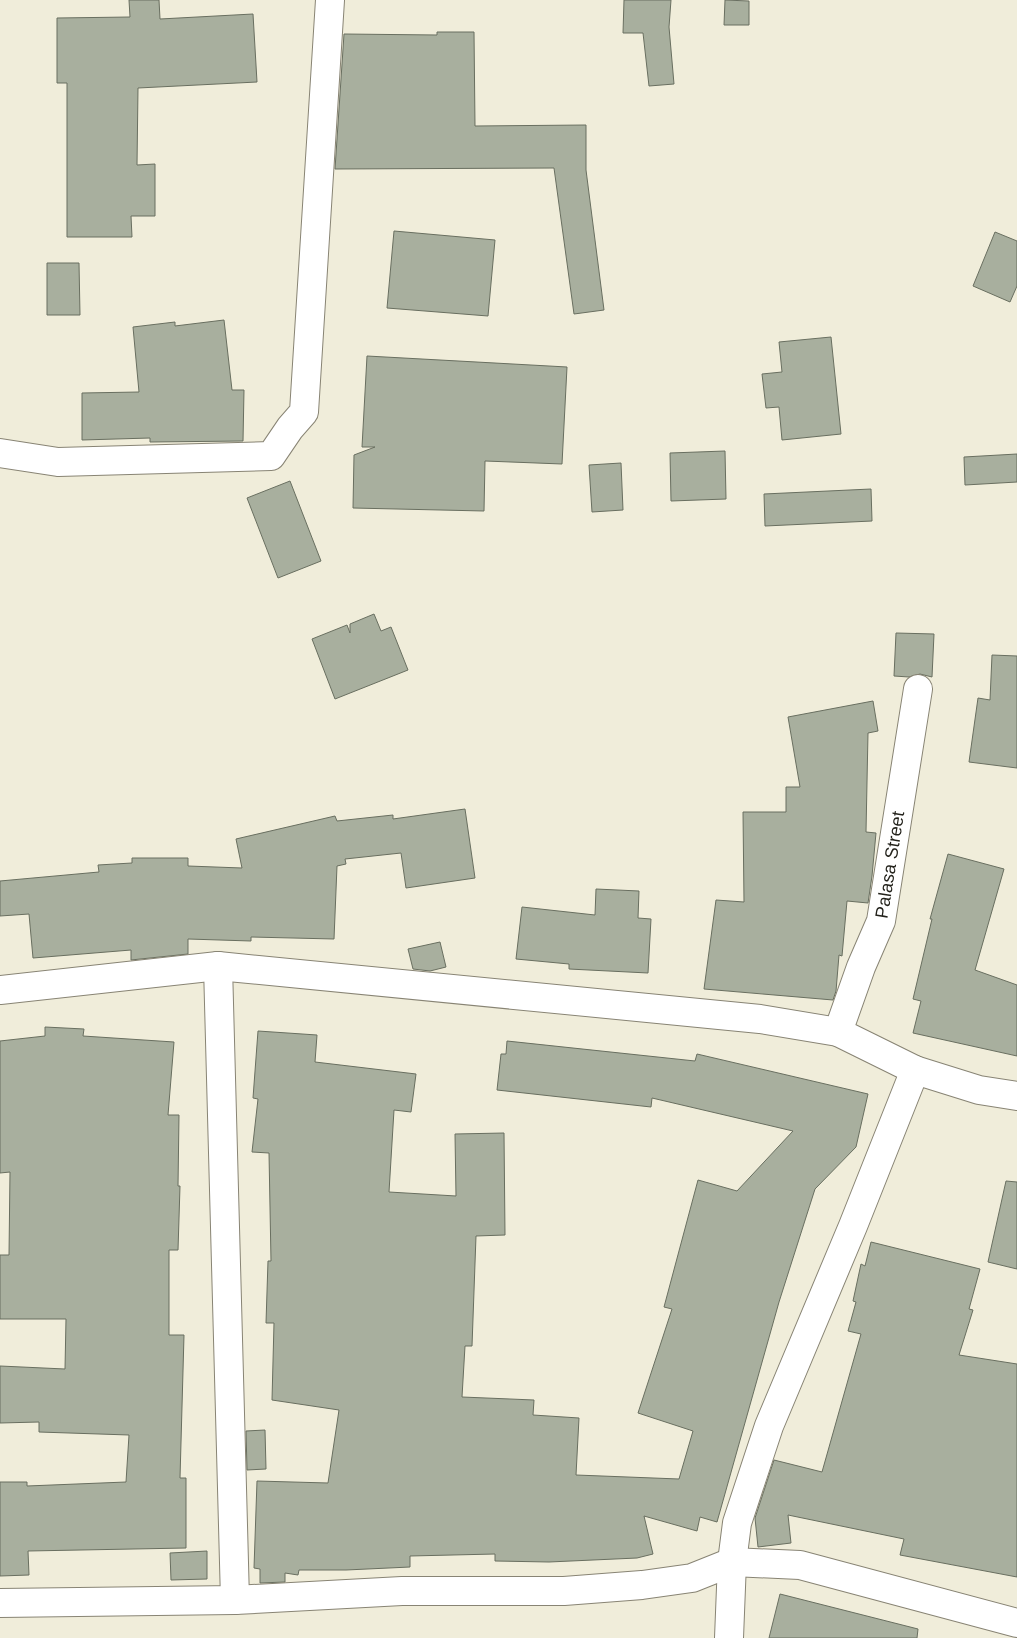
<svg xmlns="http://www.w3.org/2000/svg" width="1017" height="1638" font-family="Arial,sans-serif">
  <style>
    .building { fill: #a8af9e; stroke: #696f60 }
    .lines { fill: none; stroke-linecap: round; stroke-linejoin: round }
    .minor-casing { stroke: #888474; stroke-width: 30 }
    .minor { stroke: #fff; stroke-width: 28 }
    .labels { text-anchor: middle; stroke-width: 4; stroke-linejoin: round; paint-order: stroke }
    .street-label { font-size: 18px; fill: #24231c; stroke: #fff }
  </style>
  <rect width="100%" height="100%" fill="#f0edda"/>
  <g class="building">
    <polygon points="129,0 159,0 160,19 253,14 257,82 138,88 137,165 155,164 155,216 131,216 132,237 67,237 67,83 57,83 57,18 130,17"/>
    <polygon points="624,0 671,0 669,27 674,84 649,86 643,33 623,33"/>
    <polygon points="725,0 749,1 749,25 724,25"/>
    <polygon points="437,32 474,32 475,126 586,125 586,170 604,310 574,314 554,168 335,169 344,34 437,35"/>
    <polygon points="394,231 495,240 488,316 387,308"/>
    <polygon points="995,232 1017,241 1017,286 1010,302 973,286"/>
    <polygon points="47,263 79,263 80,315 47,315"/>
    <polygon points="224,320 232,390 244,390 243,441 150,442 150,438 82,440 82,393 139,392 133,327 175,322 175,326"/>
    <polygon points="831,337 841,434 782,440 779,407 766,408 762,374 782,372 779,342"/>
    <polygon points="367,356 567,367 562,464 485,461 484,511 353,508 354,455 375,447 362,447"/>
    <polygon points="725,451 726,499 671,501 670,453"/>
    <polygon points="1017,454 1017,482 965,485 964,457"/>
    <polygon points="621,463 623,510 592,512 589,465"/>
    <polygon points="290,481 321,561 278,578 247,498"/>
    <polygon points="871,489 872,521 765,526 764,494"/>
    <polygon points="374,614 381,631 391,627 408,670 335,699 312,639 347,625 350,633 350,624"/>
    <polygon points="896,633 934,634 932,677 920,674 909,677 894,676"/>
    <polygon points="992,655 1017,656 1017,768 969,762 978,698 990,700"/>
    <polygon points="873,701 878,731 868,733 866,832 876,833 872,876 868,903 847,901 842,956 839,955 836,991 833,1000 704,989 716,900 744,902 743,812 786,812 786,787 800,787 788,717"/>
    <polygon points="465,809 475,878 406,888 401,853 345,859 346,864 337,866 334,939 251,937 251,941 188,939 188,954 131,960 131,950 33,958 29,914 0,916 0,881 99,872 98,865 132,863 132,858 188,858 188,866 242,868 236,839 335,816 337,821 393,815 393,819"/>
    <polygon points="948,854 1004,869 975,970 1017,985 1017,1056 913,1033 921,1001 913,999 932,919 930,919"/>
    <polygon points="596,889 639,891 638,918 651,919 648,973 569,969 569,964 516,959 522,907 595,915"/>
    <polygon points="440,942 446,967 430,971 413,969 408,949"/>
    <polygon points="45,1027 84,1029 83,1036 174,1042 168,1115 179,1115 178,1186 180,1186 178,1250 169,1250 169,1335 184,1335 180,1478 186,1478 186,1548 28,1551 29,1575 0,1576 0,1482 27,1482 27,1486 126,1482 129,1435 39,1432 39,1422 0,1423 0,1366 65,1369 66,1319 0,1319 0,1255 9,1255 10,1172 0,1173 0,1041 45,1036"/>
    <polygon points="258,1031 317,1035 315,1062 416,1074 411,1112 394,1110 389,1192 456,1196 455,1134 504,1133 505,1235 476,1236 472,1346 465,1346 462,1397 534,1400 533,1415 579,1418 576,1475 679,1479 693,1431 638,1413 672,1309 664,1307 698,1180 737,1191 793,1131 652,1098 651,1107 497,1090 501,1054 506,1054 507,1041 695,1061 697,1054 868,1094 856,1147 815,1189 779,1302 717,1522 700,1517 697,1531 644,1516 653,1554 637,1558 549,1562 495,1561 495,1554 410,1556 410,1567 346,1570 299,1570 298,1575 285,1573 285,1582 260,1583 260,1569 254,1568 257,1481 328,1483 339,1410 272,1400 274,1323 266,1323 268,1261 271,1261 269,1153 252,1152 258,1099 253,1098"/>
    <polygon points="1006,1181 1017,1182 1017,1269 988,1262"/>
    <polygon points="871,1242 980,1269 969,1309 973,1310 959,1355 1017,1364 1017,1577 900,1555 904,1539 788,1515 791,1543 758,1547 755,1518 774,1460 822,1472 861,1334 848,1331 856,1302 853,1301 861,1264 865,1266"/>
    <polygon points="265,1430 266,1469 247,1470 246,1431"/>
    <polygon points="207,1551 207,1579 171,1580 170,1553"/>
    <polygon points="780,1594 918,1629 917,1638 769,1638"/>
  </g>
  <g class="lines">
    <defs>
      <g id="minor">
        <polyline points="0,453 58,462 271,456 290,428 304,412 330,0"/>
        <polyline points="218,966 235,1600"/>
        <polyline points="0,990 218,966 760,1019 838,1032 915,1070 979,1090 1017,1096"/>
        <path id="s1" d="M838,1032L861,967L881,921L918,689"/>
        <polyline points="0,1603 235,1600 402,1591 564,1591 642,1585 692,1578 732,1562 800,1565 1017,1623"/>
        <polyline points="729,1638 732,1562 737,1523 769,1426 853,1226 915,1070"/>
      </g>
    </defs>
    <use href="#minor" class="minor-casing"/>
    <use href="#minor" class="minor"/>
  </g>
  <g class="labels">
    <g class="street-label">
      <text dy="6" stroke="none"><textPath href="#s1" startOffset="176">Palasa Street</textPath></text>
    </g>
  </g>
</svg>
